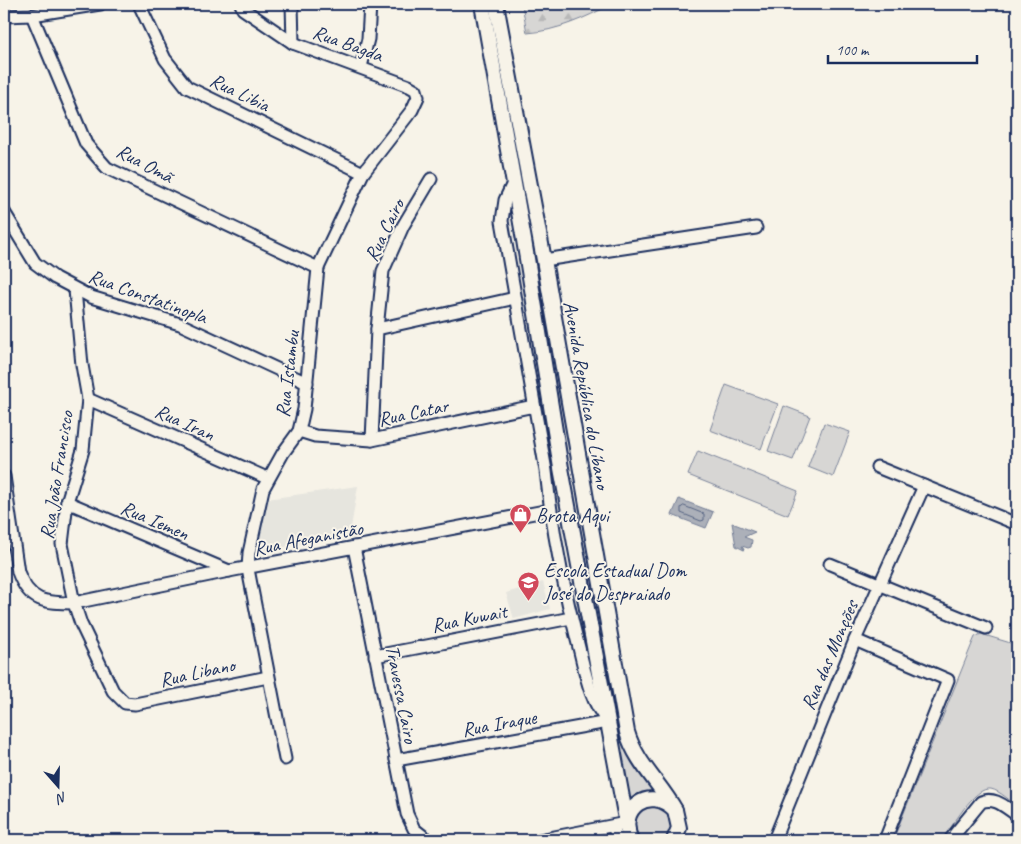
<svg xmlns="http://www.w3.org/2000/svg" width="1021" height="844" font-family="Caveat,sans-serif">
  <style>
    .built { fill: #e6e5de }
    .green { fill: #d7d6d4; stroke: #798299 }
    .forest { fill: url(#forest-firs); stroke: #798299 }
    .water { fill: #acb0b9; stroke: #727c95 }
    .lines { fill: none; stroke-linecap: round; stroke-linejoin: round }
    .shore { stroke: #556382; stroke-width: 1 }
    .minor-casing { stroke: #1b2f5e; stroke-width: 15 }
    .major-casing { stroke: #1b2f5e; stroke-width: 18 }
    .minor { stroke: #f7f3e8; stroke-width: 11 }
    .major { stroke: #f7f3e8; stroke-width: 14 }
    .labels { text-anchor: middle; stroke-width: 4; stroke-linejoin: round; paint-order: stroke }
    .street-label { font-size: 20px; fill: #1b2f5e; stroke: #f7f3e8 }
    .poi-label { font-size: 20px; fill: #1b2f5e; stroke: #f7f3e8; text-anchor: start }
  </style>
  <defs>
    <pattern id="forest-firs" width="22" height="20" patternUnits="userSpaceOnUse" patternTransform="scale(1.25)"><rect width="22" height="20" fill="#d7d6d4"/><path d="M5 1l3.5 6h-7zM16 11l3.5 6h-7z" fill="#b8b8b8"/></pattern>
  </defs>
  <rect width="100%" height="100%" fill="#f7f3e8"/>
  <filter id="ink" filterUnits="userSpaceOnUse"><feTurbulence type="fractalNoise" baseFrequency=".02" numOctaves="2"/><feDisplacementMap in="SourceGraphic" scale="10" xChannelSelector="R" yChannelSelector="G"/><feConvolveMatrix kernelMatrix="1 2 1 2 8 2 1 2 1" color-interpolation-filters="sRGB"/></filter>
  <g filter="url(#ink)">
    <g class="built">
      <polygon points="358,486 350,534 255,553 267,499"/>
      <polygon points="543,582 550,609 514,619 506,593"/>
      <polygon points="624,829 627,840 564,840"/>
    </g>
    <g class="green">
      <polygon points="726,385 778,404 761,449 710,430"/>
      <polygon points="784,406 810,416 793,460 768,451"/>
      <polygon points="824,423 850,432 833,477 808,467"/>
      <polygon points="698,451 798,491 788,515 688,475"/>
      <path d="M981,634L1017,645V806C1010,801 1000,791 991,789C973,786 953,828 941,840H893L972,644L975,637Z"/>
      <polygon points="622,726 663,797 627,808 612,728"/>
      <polygon points="646,804 666,808 674,827 668,840 637,840 631,818"/>
    </g>
    <path class="forest" d="M522,4H612C585,18 557,31 527,33Z"/>
    <g class="water">
      <polygon points="679,499 713,512 706,528 672,515"/>
      <polygon points="732,523 755,532 744,537 752,540 751,547 748,548 742,546 744,550 736,546"/>
    </g>
    <g class="lines">
      <polygon class="shore" points="684,506 704,514 704,520 701,521 681,513 681,508"/>
      <defs>
        <g id="minor">
          <polyline points="139,4 165,59 187,87 363,173"/>
          <polyline points="241,4 243,9 293,43 409,86 416,90 418,97 412,110 363,173 318,268 304,409 299,431 283,453 263,489 249,553 248,569 285,759"/>
          <polyline points="292,4 293,43"/>
          <polyline points="32,15 86,144 107,168 318,268"/>
          <polyline points="4,16 32,15 100,4"/>
          <polyline points="361,67 368,39 370,4"/>
          <polyline points="4,212 35,263 55,278 91,297 180,324 307,383"/>
          <polyline points="544,260 756,228"/>
          <polyline points="75,290 82,365 88,399 83,450 67,502 62,544 74,603 81,624 113,691 125,703 135,704 268,677"/>
          <polyline points="377,329 383,271 403,226 431,179"/>
          <polyline points="88,399 267,478"/>
          <polyline points="299,431 315,436 372,440 534,406"/>
          <polyline points="372,440 377,329 515,298"/>
          <polyline points="877,467 1017,524"/>
          <path d="M4,476L18,572C29,602 45,603 74,603L229,571L550,510"/>
          <polyline points="67,502 229,571"/>
          <polyline points="354,547 407,814 414,829 428,840"/>
          <polyline points="830,564 986,628"/>
          <polyline points="855,640 948,680 885,840"/>
          <polyline points="375,656 571,618"/>
          <path d="M396,760L608,722C588,699 585,669 577,640C563,585 552,528 546,471L502,221L505,200L514,181"/>
          <polyline points="613,826 618,840"/>
          <polyline points="539,840 626,823"/>
          <polyline points="774,840 855,640 924,486"/>
          <path d="M950,840L981,802C995,796 1006,808 1017,815"/>
        </g>
        <g id="major">
          <polyline points="482,4 524,240 561,468 628,830"/>
          <path d="M496,4L544,260L627,732C636,763 660,783 675,810"/>
          <path d="M631,840C616,809 650,784 675,810L679,828L674,840"/>
        </g>
      </defs>
      <use href="#minor" class="minor-casing"/>
      <use href="#major" class="major-casing"/>
      <use href="#minor" class="minor"/>
      <use href="#major" class="major"/>
    </g>
  </g>
  <defs>
    <symbol id="shop-pin" viewBox="-11 -11 22 30"><path d="M0 17L-7.5 6A9.5 9.5 0 1 1 7.5 6Z" fill="#d1495b" stroke="#f7f3e8"/><path d="M-5-2.5h2.3a2.7 3.5 0 0 1 5.4 0H5L5.5 6h-11ZM-1.5-2.5h3a1.5 2.3 0 0 0-3 0Z" fill="#fff"/></symbol>
    <symbol id="school-pin" viewBox="-11 -11 22 30"><path d="M0 17L-7.5 6A9.5 9.5 0 1 1 7.5 6Z" fill="#d1495b" stroke="#f7f3e8"/><path d="M0-5L7-2L0 1L-7-2ZM-4 1L0 2.5L4 1V4Q0 6-4 4Z" fill="#fff"/></symbol>
  </defs>
  <g fill-rule="evenodd">
    <use href="#shop-pin" x="508" y="502" width="25" height="34"/>
    <use href="#school-pin" x="516" y="570" width="25" height="34"/>
  </g>
  <g class="labels">
    <g class="street-label">
      <text transform="translate(348 43) rotate(20)" y="7">Rua Bagda</text>
      <text transform="translate(240 92) rotate(26)" y="7">Rua Libia</text>
      <text transform="translate(145 163) rotate(28)" y="7">Rua Omã</text>
      <text transform="translate(384 230) rotate(-64)" y="7">Rua Cairo</text>
      <text transform="translate(148 296) rotate(20)" y="7">Rua Constatinopla</text>
      <text transform="translate(287 374) rotate(-83)" y="7">Rua Istambu</text>
      <text transform="translate(587 395) rotate(80)" y="7">Avenida República do Líbano</text>
      <text transform="translate(413 412) rotate(-12)" y="7">Rua Catar</text>
      <text transform="translate(185 422) rotate(24)" y="7">Rua Iran</text>
      <text transform="translate(56 475) rotate(-81)" y="7">Rua João Francisco</text>
      <text transform="translate(155 520) rotate(23)" y="7">Rua Iemen</text>
      <text transform="translate(308 538) rotate(-11)" y="7">Rua Afeganistão</text>
      <text transform="translate(469 618) rotate(-11)" y="7">Rua Kuwait</text>
      <text transform="translate(829 655) rotate(-67)" y="7">Rua das Monções</text>
      <text transform="translate(197 672) rotate(-12)" y="7">Rua Libano</text>
      <text transform="translate(402 694) rotate(79)" y="7">Travessa Cairo</text>
      <text transform="translate(499 723) rotate(-10)" y="7">Rua Iraque</text>
    </g>
    <g class="poi-label">
      <text x="536" y="522">Brota Aqui</text>
      <text x="544" y="577">Escola Estadual Dom<tspan x="544" dy="23">José do Despraiado</tspan></text>
    </g>
  </g>
  <rect width="1021" height="844" fill="none" stroke="#f7f3e8" stroke-width="20"/>
  <rect x="10" y="10" width="1001" height="824" fill="none" stroke="#1b2f5e" stroke-width="2" filter="url(#ink)"/>
  <g transform="translate(58 786) rotate(160)" stroke="#f7f3e8" stroke-width="4" paint-order="stroke">
  <path d="M0-4L9 19L0 12L-9 19Z" fill="#1b2f5e"/>
  <text y="-8" font-size="14" font-weight="bold" text-anchor="middle" fill="#1b2f5e">N</text>
  </g>
  <path d="M828 55v8h149v-8" fill="none" stroke="#1b2f5e" stroke-width="2.5"/>
  <text x="836" y="55" font-size="15" fill="#1b2f5e" stroke="#f7f3e8" stroke-width="4" paint-order="stroke">100 m</text>
</svg>
